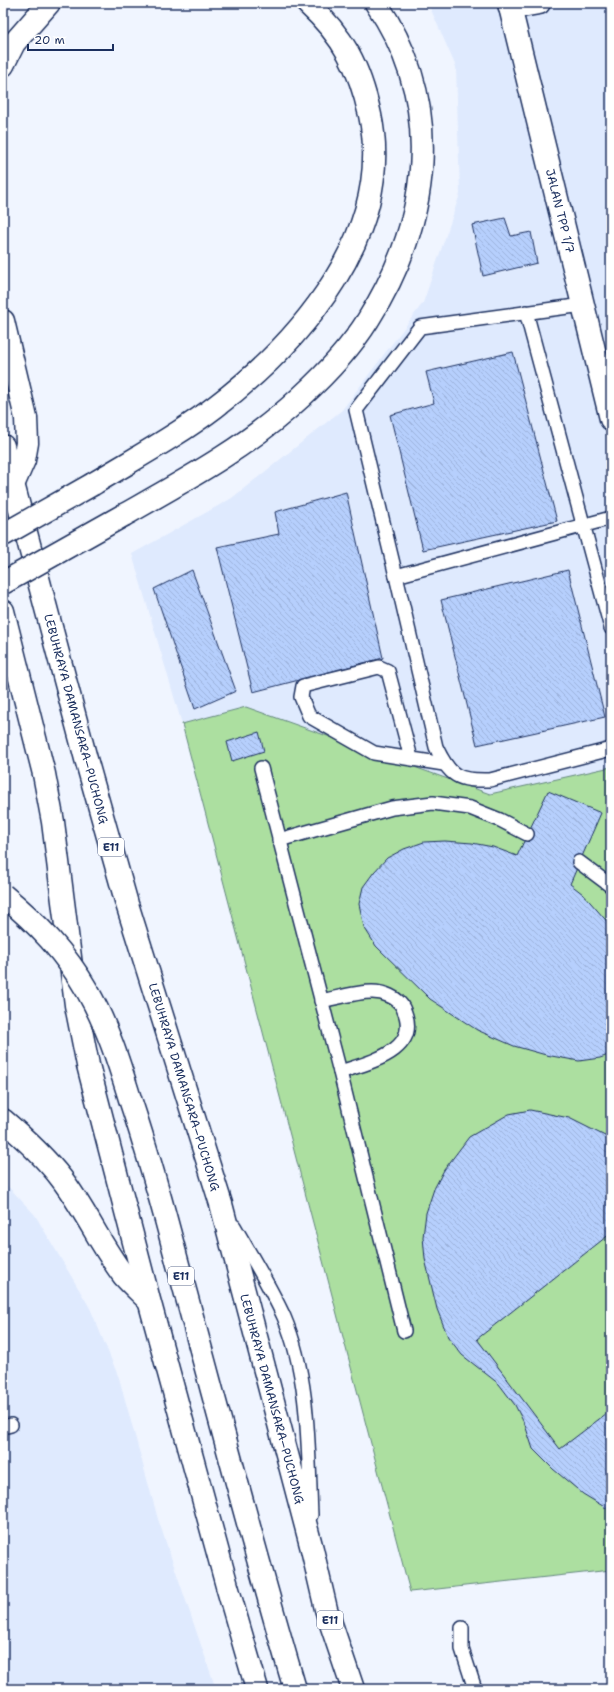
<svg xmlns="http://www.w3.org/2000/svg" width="614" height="1692" font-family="'Shantell Sans',sans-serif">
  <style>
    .built { fill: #dfeafe }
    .grass { fill: #acdfa0; stroke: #64877f }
    .building { fill: url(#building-back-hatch); stroke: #1b2f5e }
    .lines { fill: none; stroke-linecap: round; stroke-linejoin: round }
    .lane-casing { stroke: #1b2f5e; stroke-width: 16 }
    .street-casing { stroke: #1b2f5e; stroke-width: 25 }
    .highway-casing { stroke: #1b2f5e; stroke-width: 25 }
    .lane { stroke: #fff; stroke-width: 13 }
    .street { stroke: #fff; stroke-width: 22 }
    .highway { stroke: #fff; stroke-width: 22 }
    .highway-bridge-casing { stroke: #1b2f5e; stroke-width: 25; stroke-linecap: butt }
    .highway-bridge { stroke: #fff; stroke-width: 22 }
    .labels { text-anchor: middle; stroke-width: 3; stroke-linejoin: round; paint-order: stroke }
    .shield { fill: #fff; stroke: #5f6d8e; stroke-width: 1 }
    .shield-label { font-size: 11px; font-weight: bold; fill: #1b2f5e }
    .street-label { font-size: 12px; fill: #1b2f5e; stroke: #fff }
  </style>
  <defs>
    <pattern id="building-back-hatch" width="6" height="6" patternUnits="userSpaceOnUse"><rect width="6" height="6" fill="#b6cffd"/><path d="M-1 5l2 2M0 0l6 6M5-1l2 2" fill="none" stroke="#9cb2db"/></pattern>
  </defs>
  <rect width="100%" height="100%" fill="#f0f5ff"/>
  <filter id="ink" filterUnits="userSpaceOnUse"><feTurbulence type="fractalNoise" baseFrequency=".025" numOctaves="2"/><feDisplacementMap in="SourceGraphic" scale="8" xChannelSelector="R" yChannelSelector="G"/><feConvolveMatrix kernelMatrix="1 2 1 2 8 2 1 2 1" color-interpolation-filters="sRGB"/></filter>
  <g filter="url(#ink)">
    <g class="built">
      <polygon points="428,3 611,3 611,767 490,794 246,707 182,724 132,554 232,498 342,410 423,303 460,194 456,67"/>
      <polygon points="3,1181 35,1215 90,1308 119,1378 158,1519 216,1689 3,1689"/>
    </g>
    <polygon class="grass" points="246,707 490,794 611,767 611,1570 410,1592 182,724"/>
    <g class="building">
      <polygon points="505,218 511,236 531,232 537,263 483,276 472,225"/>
      <polygon points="513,352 557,521 423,550 390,415 434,403 426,372"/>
      <polygon points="346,492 383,658 253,692 217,547 279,534 275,512"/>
      <polygon points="192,570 236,691 195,709 154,589"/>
      <polygon points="568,570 605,717 477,745 441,600"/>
      <polygon points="259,732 264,751 232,761 227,742"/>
      <polygon points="548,791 601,813 570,884 583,894 611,926 611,1054 600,1058 579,1061 546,1055 514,1046 477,1030 430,999 376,946 364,927 359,904 363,887 374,872 387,858 404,849 424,842 445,841 472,843 493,847 517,856"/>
      <polygon points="530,1110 569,1118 611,1139 611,1233 477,1339 560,1449 611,1410 611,1511 583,1494 553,1469 533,1449 525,1425 515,1405 499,1384 462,1355 448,1337 437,1309 425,1259 423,1237 426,1213 434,1189 444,1170 469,1137 509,1114"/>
      <polygon points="3,1599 6,1611 3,1612"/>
    </g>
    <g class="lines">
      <defs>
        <g id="lane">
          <path d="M583,305L420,327L356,410L396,576L436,747C450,777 458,781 490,780L611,749"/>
          <polyline points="526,312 611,628"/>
          <polyline points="396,576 611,518"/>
          <polyline points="411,758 388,671 379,667 303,686 301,697 309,716 374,753 444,764"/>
          <polyline points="261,768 340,1072 404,1331"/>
          <polyline points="279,840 392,808 433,803 470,808 500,820 527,834"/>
          <polyline points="579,862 611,886"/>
          <path d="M321,1001C337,998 356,992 372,992C383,992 398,997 403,1008C423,1051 370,1062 340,1072"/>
          <path d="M234,1226C251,1256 270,1286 284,1317C310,1378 308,1450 311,1515"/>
          <polyline points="3,1427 11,1425"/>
          <polyline points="462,1628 462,1649 475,1689"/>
        </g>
        <g id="street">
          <polyline points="509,3 611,419"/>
          <polyline points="510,8 539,3"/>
        </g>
        <g id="highway">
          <polyline points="3,65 14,43 49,3"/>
          <polyline points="3,321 26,418 27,443 24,460 13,485"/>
          <polyline points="3,446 86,759 127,904 221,1204 312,1549 326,1609 353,1689"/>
          <path d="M93,484C134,459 177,436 215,407C302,341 395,232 370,115C359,66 344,37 307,3"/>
          <path d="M124,515C186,480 249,446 301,397C326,374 350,349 368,320C431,220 445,104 376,3"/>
          <polyline points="3,611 44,774 53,822 76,1005 88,1065 149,1300 227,1586 257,1689"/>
          <path d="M3,1120C24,1138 44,1156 61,1178C85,1209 100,1245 124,1276C131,1284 140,1292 148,1300"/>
        </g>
      </defs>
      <use href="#lane" class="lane-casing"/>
      <use href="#street" class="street-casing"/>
      <use href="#highway" class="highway-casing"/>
      <use href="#lane" class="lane"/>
      <use href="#street" class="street"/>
      <use href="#highway" class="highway"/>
      <defs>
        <g id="highway-bridge">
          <polyline points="3,535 93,484"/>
          <polyline points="3,583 124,515"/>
          <path d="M3,895C38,924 65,952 88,992C107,1025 119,1063 130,1099C148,1153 163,1207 177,1261C216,1404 253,1547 295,1689"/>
        </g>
      </defs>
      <use href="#highway-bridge" class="highway-bridge-casing"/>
      <use href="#highway-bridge" class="highway-bridge"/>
    </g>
  </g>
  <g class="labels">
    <g class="shield">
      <rect x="98" y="838" width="26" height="18" rx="3"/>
      <rect x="168" y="1267" width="26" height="18" rx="3"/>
      <rect x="317" y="1611" width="26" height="18" rx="3"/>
    </g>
    <g class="shield-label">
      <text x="111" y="851">E11</text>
      <text x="181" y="1280">E11</text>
      <text x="330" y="1624">E11</text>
    </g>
    <g class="street-label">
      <text transform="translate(560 211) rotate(76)" y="4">JALAN TPP 1/7</text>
      <text transform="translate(76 719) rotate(75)" y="4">LEBUHRAYA DAMANSARA–PUCHONG</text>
      <text transform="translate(184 1087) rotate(73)" y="4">LEBUHRAYA DAMANSARA–PUCHONG</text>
      <text transform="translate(272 1399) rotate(75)" y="4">LEBUHRAYA DAMANSARA–PUCHONG</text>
    </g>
  </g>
  <rect width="614" height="1692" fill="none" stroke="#fff" stroke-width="16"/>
  <rect x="8" y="8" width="598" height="1676" fill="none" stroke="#1b2f5e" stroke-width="1.5" filter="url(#ink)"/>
  <path d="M28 44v6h85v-6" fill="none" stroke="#1b2f5e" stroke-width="2"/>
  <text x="34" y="44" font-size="12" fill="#1b2f5e" stroke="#ffffff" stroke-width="3" paint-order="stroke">20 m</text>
</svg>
